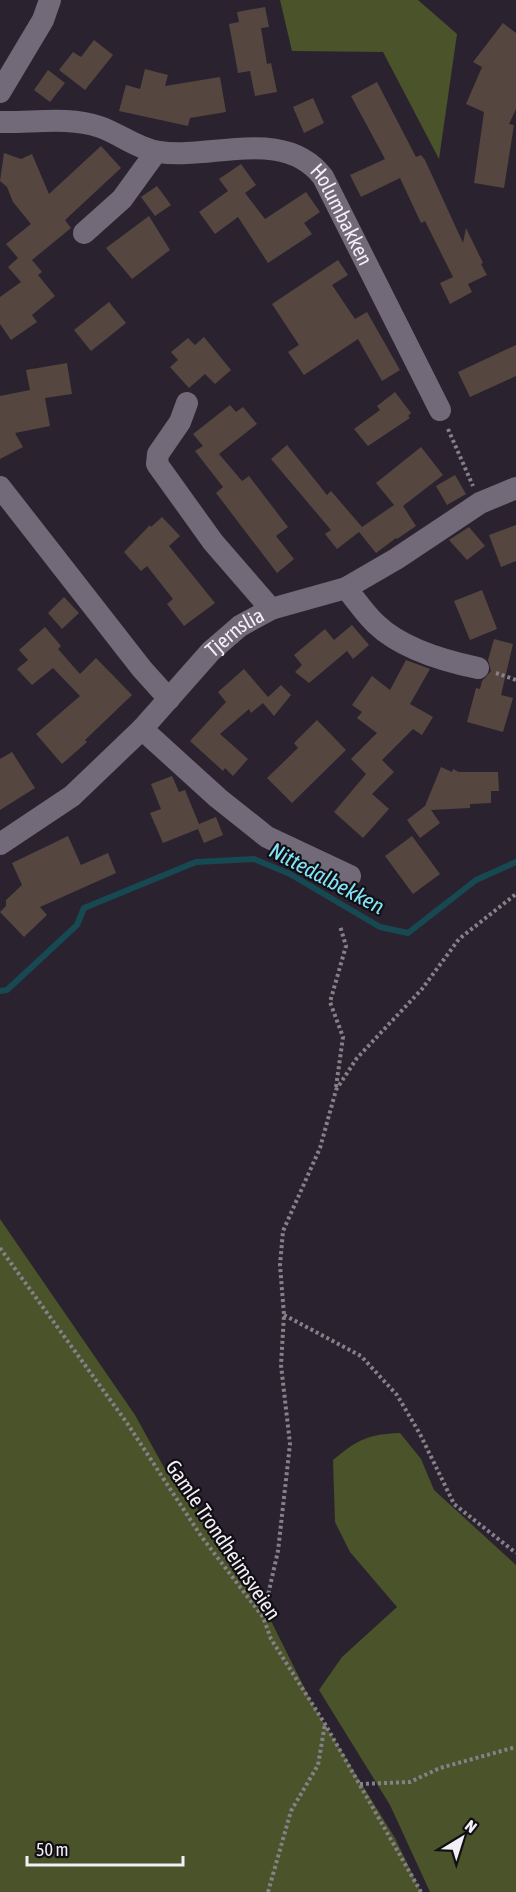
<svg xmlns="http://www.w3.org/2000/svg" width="516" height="1892" font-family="'Asap Condensed',sans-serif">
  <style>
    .green { fill: #4a5329 }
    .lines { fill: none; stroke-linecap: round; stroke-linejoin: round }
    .stream { stroke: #164951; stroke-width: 6 }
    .building { fill: #55463f }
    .path { stroke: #86808a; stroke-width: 4; stroke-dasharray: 3 3; stroke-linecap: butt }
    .minor { stroke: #726a79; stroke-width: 22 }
    .labels { text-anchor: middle; stroke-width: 4.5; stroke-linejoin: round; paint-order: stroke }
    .street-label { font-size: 21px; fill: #f3eff7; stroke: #110e14 }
    .water-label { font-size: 22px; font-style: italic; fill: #81e5f7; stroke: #110e14 }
  </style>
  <rect width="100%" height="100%" fill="#2a232f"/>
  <g class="green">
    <polygon points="280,0 418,0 457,34 439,159 383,52 292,51"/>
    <polygon points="0,1219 135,1415 166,1471 214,1528 264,1607 313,1705 395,1838 421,1892 0,1892"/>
    <path d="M400,1433L421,1459L434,1490L516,1565V1892H430L390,1805L319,1690L342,1657L397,1607L350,1552L335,1522L333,1460C357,1440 368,1434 400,1433Z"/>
  </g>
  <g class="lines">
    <polyline class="stream" points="0,991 7,990 77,925 84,908 196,862 254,859 290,874 380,927 408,933 476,880 516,862"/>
  </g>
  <g class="building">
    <polygon points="265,7 269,27 261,28 267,64 271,63 277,92 255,96 250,71 238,73 229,24 239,22 237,12"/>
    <polygon points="503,23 516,33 516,109 509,124 514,125 504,188 474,183 484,112 466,104 482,67 473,62"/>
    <polygon points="94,40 113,55 85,90 59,70 73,52 81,57"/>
    <polygon points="145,69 168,75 165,86 220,77 226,112 190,118 188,126 119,111 126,85 140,89"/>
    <polygon points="48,70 65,83 50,102 34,90"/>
    <polygon points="377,82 416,157 421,155 425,160 463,243 466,228 483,263 481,264 487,275 468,284 472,292 450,304 440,283 453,277 425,221 421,223 400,178 361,197 350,175 385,159 351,96"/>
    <polygon points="313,98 324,123 304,133 293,107"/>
    <polygon points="101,146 121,168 65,220 71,228 32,260 42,272 38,275 55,296 32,315 37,322 11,340 0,324 0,297 21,282 8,267 18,258 6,244 31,224 13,202 7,187 0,181 4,153 21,159 32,154 49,194"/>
    <polygon points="241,164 256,185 245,193 265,219 306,192 320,212 304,223 312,234 268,263 238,217 215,234 199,212 228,191 219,179"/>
    <polygon points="157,186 171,205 155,216 141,197"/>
    <polygon points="149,216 170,250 132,279 106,248"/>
    <polygon points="338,260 348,275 332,285 355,319 367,312 400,370 382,381 358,339 304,375 288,352 299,345 272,304"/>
    <polygon points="109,302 126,323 91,351 74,330"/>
    <polygon points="204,337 231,370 215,384 205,374 189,388 170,367 178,360 171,352 188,338 195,345"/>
    <polygon points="516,345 516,376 470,397 458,372"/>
    <polygon points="67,363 72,394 45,398 50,426 15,433 23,447 0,459 0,396 30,390 26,370"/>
    <polygon points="395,392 411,413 408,416 410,418 368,446 354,429 380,410 377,406"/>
    <polygon points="230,405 236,412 243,407 257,424 219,454 242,481 249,476 288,527 276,536 294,559 277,573 216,493 223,487 195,451 203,446 193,434"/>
    <polygon points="287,445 327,495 331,491 362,527 394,505 376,483 421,447 443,475 403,506 416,526 397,539 396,538 376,553 359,532 337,549 325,534 331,530 271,459"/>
    <polygon points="455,475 466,494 447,505 436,486"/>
    <polygon points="162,517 180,536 169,546 215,603 184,626 167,604 173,599 147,566 141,571 124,552 150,525 151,527"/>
    <polygon points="516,525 516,561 501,567 489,535"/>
    <polygon points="469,527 485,546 467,560 449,540"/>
    <polygon points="482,590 497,629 470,640 454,601"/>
    <polygon points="64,597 79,613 62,629 48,613"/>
    <polygon points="352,625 369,645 353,659 347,651 309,683 295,672 302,665 294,655 325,629 334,640"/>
    <polygon points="45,627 61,646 58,649 80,674 96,658 132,695 85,740 87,742 62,764 36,734 80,696 53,668 32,685 17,669 28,660 19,650"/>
    <polygon points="494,639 513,644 501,695 513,698 503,732 467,722 476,688 480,689 482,681 491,671 488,660"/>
    <polygon points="406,660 430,669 410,704 433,717 422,735 413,729 382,760 394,772 372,794 389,809 363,838 334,812 366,774 351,759 377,733 357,718 362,712 352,705 372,676 390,690"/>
    <polygon points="244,669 268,697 281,685 291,695 274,716 263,703 251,713 249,709 220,734 248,759 233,776 225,768 223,771 190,741 226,702 218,692"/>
    <polygon points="317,720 346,750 292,803 267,778 298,748 294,743"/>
    <polygon points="12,752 35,788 0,810 0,759"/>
    <polygon points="441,767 452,772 453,769 459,772 498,772 499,791 491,791 491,803 470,804 470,808 431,810 440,823 420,838 407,820 425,806"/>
    <polygon points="172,776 179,792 185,790 199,824 216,817 223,835 204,843 198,829 163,843 150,813 161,809 151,784"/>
    <polygon points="68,836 81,865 108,853 116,873 40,907 47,915 24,937 0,912 6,906 6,900 22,885 12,863"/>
    <polygon points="412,836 440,874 413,894 385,856"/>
  </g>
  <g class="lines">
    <g class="path">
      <polyline points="448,429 473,486"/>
      <polyline points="496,673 516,680"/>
      <polyline points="336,1087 343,1037 330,1002 346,946 340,926"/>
      <polyline points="0,1248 127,1423 201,1536 263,1617 271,1639 325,1724 421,1892"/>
      <polyline points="284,1315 361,1356 397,1395 420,1434 454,1504 516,1553"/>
      <polyline points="263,1617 278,1551 290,1444 281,1365 284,1315 280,1265 283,1231 320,1148 336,1090 357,1058 422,989 459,939 516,894"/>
      <polyline points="360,1784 410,1782 440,1768 516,1747"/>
      <polyline points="268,1892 291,1811 318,1765 325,1724"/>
    </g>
    <g class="minor">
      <polyline points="0,92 43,20 50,0"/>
      <path id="s1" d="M0,122C32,123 69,116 100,127C120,134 138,149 159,152C212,160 284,126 323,177L440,410"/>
      <polyline points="84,233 122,199 156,152"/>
      <polyline points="187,403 180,422 158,454 157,464 213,542 271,609"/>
      <polyline points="0,487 142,669 169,699"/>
      <path d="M346,588C356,600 365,614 376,624C402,649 444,661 478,668"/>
      <polyline points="142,729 218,798 267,837 350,876"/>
      <path id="s2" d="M0,844L72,796L142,729L211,651L240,626L271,609L346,588L396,559L480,503L516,488"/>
    </g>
  </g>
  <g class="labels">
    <g class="street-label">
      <text dy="7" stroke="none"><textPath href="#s1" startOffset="380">Holumbakken</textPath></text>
      <text dy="7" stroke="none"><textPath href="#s2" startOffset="318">Tjernslia</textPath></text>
      <text transform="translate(223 1540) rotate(56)" y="7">Gamle Trondheimsveien</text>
    </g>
    <g class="water-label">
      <text transform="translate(327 878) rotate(28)" y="8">Nittedalbekken</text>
    </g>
  </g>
  <g transform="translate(462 1838) rotate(38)" stroke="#110e14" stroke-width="4.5" paint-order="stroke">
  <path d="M0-4.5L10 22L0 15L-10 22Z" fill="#f3eff7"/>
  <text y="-9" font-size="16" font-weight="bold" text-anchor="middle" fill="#f3eff7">N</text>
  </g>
  <path d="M27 1856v9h156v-9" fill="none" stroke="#f3eff7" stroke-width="3"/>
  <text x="36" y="1856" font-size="18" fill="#f3eff7" stroke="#110e14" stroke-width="4.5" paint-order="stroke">50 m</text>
</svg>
